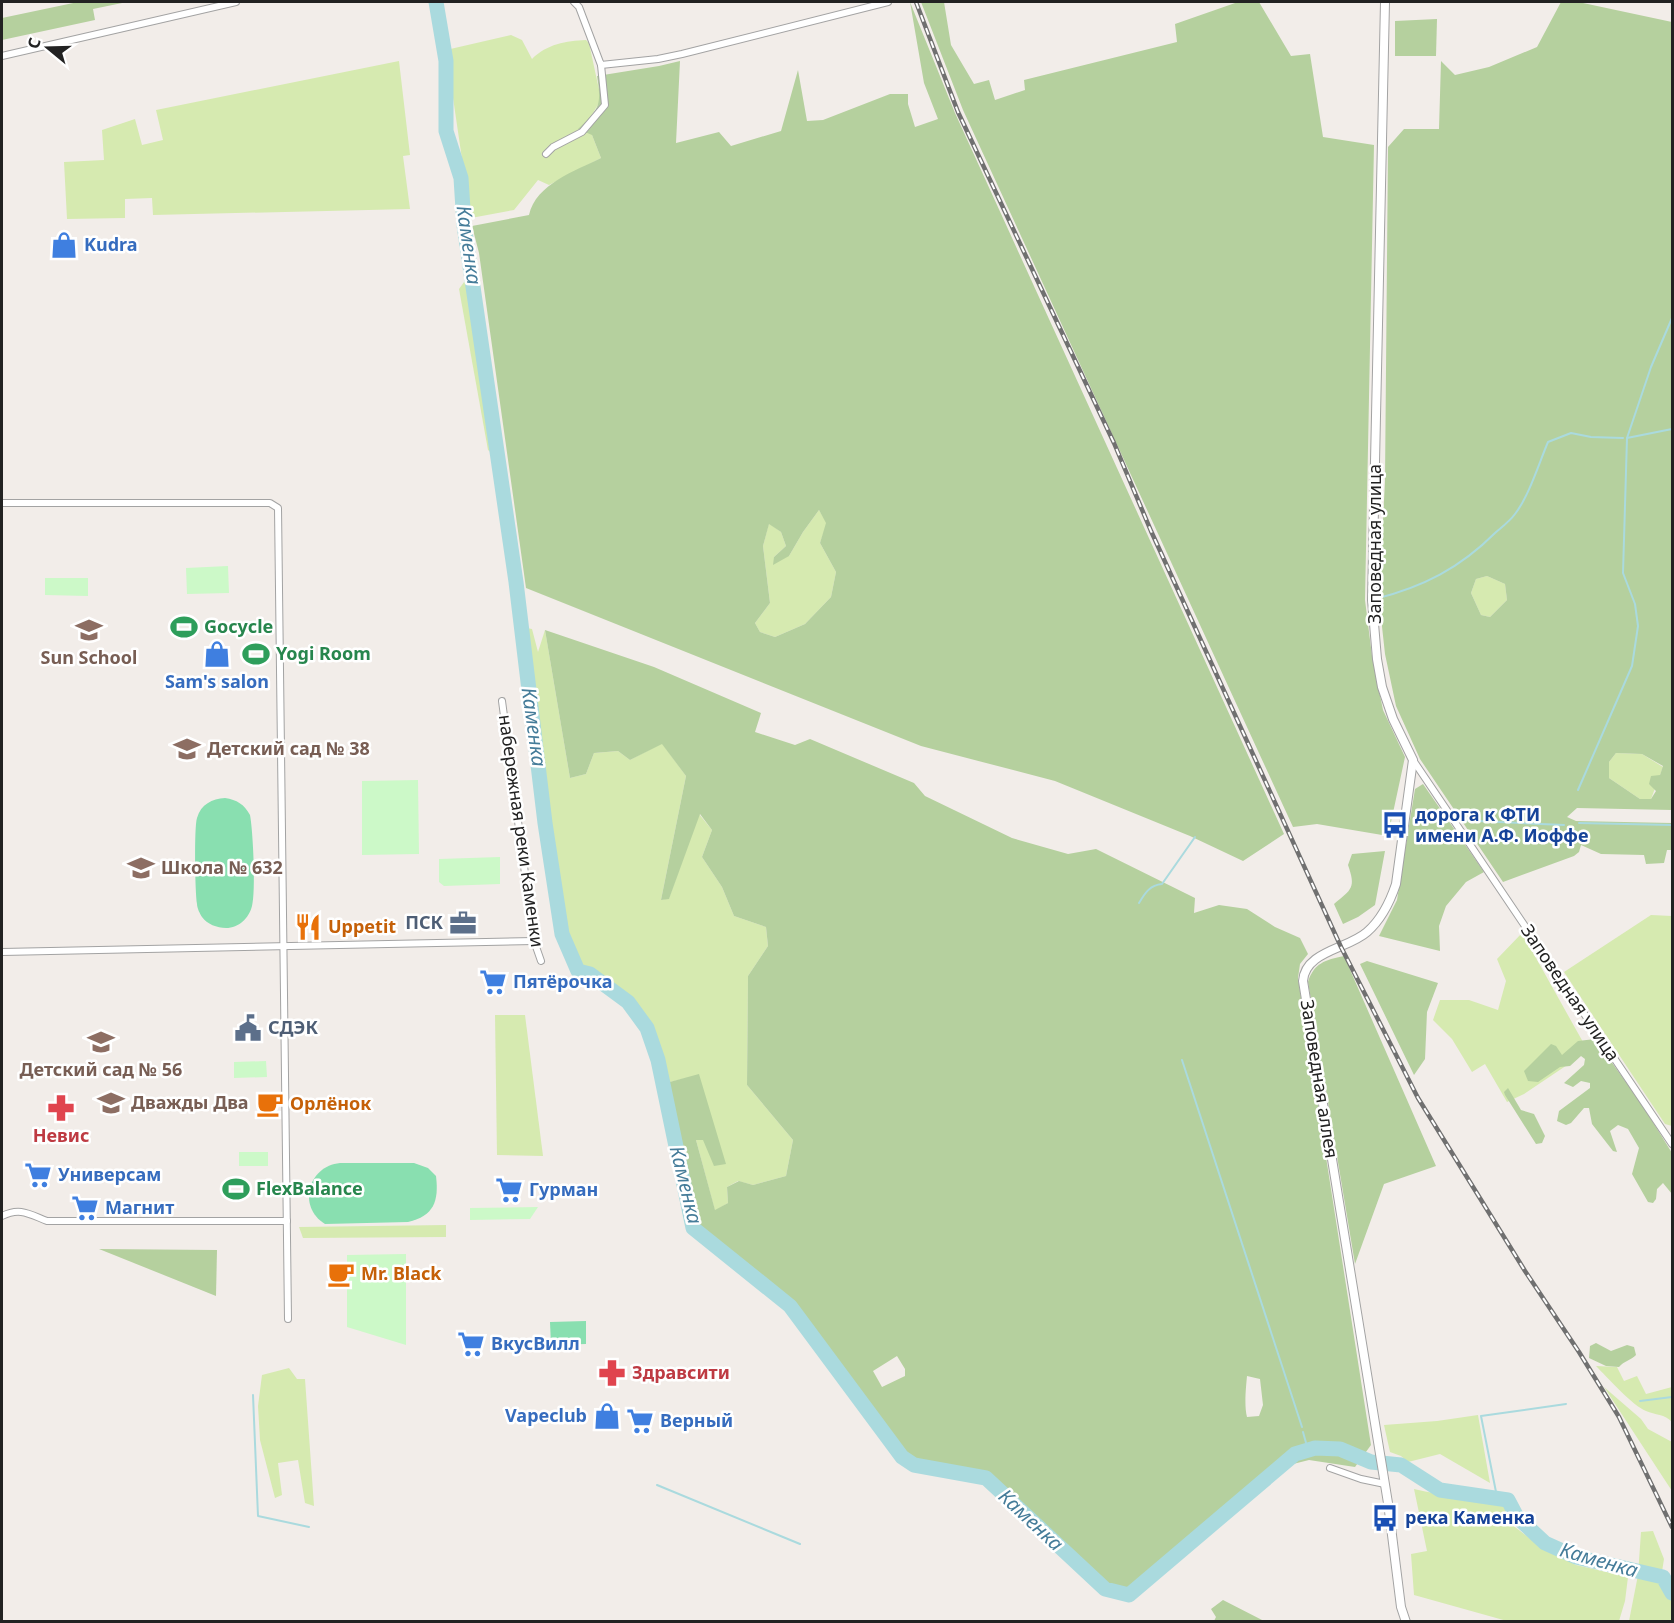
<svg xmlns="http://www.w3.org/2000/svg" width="1674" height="1623" font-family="'Noto Sans',sans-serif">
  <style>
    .grass { fill: #d6eab0 }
    .forest { fill: #b5d09e; fill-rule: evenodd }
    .park { fill: #ccf9c8 }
    .pitch { fill: #89dfb0 }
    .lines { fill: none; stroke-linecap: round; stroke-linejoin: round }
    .stream { stroke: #aadade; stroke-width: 2 }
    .river { stroke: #aadade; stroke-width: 15 }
    .minor-casing { stroke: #a3a3a3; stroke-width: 8 }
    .tertiary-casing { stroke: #a3a3a3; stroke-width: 10 }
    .minor { stroke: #fff; stroke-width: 6 }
    .tertiary { stroke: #fff; stroke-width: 8 }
    .rail-casing { stroke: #707070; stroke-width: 4.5 }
    .rail { stroke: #fff; stroke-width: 2; stroke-dasharray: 7; stroke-linecap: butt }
    .labels { text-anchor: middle; stroke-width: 5; stroke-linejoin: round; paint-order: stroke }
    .shop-label { font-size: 18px; font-weight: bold; fill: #366cbe; stroke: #fff; text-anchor: start }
    .street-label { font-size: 18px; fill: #222; stroke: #fff }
    .leisure-label { font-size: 18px; font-weight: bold; fill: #27864d; stroke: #fff; text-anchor: start }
    .education-label { font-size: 18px; font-weight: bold; fill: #785e54; stroke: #fff; text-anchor: start }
    .transit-label { font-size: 18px; font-weight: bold; fill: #164399; stroke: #fff; text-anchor: start }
    .service-label { font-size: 18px; font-weight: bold; fill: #4e5e75; stroke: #fff; text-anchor: end }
    .food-label { font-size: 18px; font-weight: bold; fill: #c56008; stroke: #fff; text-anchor: start }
    .health-label { font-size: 18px; font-weight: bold; fill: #be3a42; stroke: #fff }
    .water-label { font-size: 20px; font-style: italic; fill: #457c99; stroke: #fff }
  </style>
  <rect width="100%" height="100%" fill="#f2ede9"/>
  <g class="grass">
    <path d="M511,35L522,40L532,59C547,44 566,41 586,40L589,43L601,99L592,115V135L601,158L549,185L538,180L514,210L471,218L466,171L462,159L446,50Z"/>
    <polygon points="399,61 410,155 403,156 410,209 153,215 152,198 125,199 125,218 67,219 64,162 104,160 102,130 135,119 142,145 163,140 156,110"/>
    <polygon points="472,271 498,458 488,450 459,289"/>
    <polygon points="819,510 827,523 820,543 836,572 831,597 805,624 775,637 760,632 755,623 770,603 763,546 769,523 781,532 786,546 774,557 789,556 803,532"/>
    <polygon points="1487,576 1505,584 1507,600 1490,617 1481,615 1471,593 1476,579"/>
    <polygon points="521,627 532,629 538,652 545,630 570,778 586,774 594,753 618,751 630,760 662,743 686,776 661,900 669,898 699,814 712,830 702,857 722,887 734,916 766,927 768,946 748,976 747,1085 793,1140 786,1176 753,1185 738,1181 727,1187 728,1203 715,1211 696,1140 703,1140 699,1075 666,1083 651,1025 628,1002 590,974 578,971 562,934 545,823"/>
    <polygon points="1616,753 1642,754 1663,767 1651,799 1640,799 1609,778 1609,762"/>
    <polygon points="1651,915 1672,916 1672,1126 1665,1124 1564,972"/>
    <polygon points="1522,933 1588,1051 1524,1094 1507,1102 1485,1064 1472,1072 1452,1039 1433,1020 1440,1000 1469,1000 1498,1010 1506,981 1497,959"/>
    <polygon points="495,1015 525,1015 543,1156 497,1155"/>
    <polygon points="446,1225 446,1237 303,1238 299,1227"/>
    <path d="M1596,1366L1617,1367L1624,1381L1637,1376L1646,1394L1672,1387V1422C1665,1414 1655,1415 1646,1411C1633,1406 1607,1377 1596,1366Z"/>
    <polygon points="289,1368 297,1379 305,1379 314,1506 305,1503 298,1460 278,1463 282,1495 275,1498 260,1440 258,1406 262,1375"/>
    <polygon points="1604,1387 1641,1419 1648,1429 1672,1442 1672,1491"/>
    <polygon points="1478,1415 1490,1483 1440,1454 1408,1462 1401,1456 1390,1452 1384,1425 1437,1421"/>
    <path d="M1414,1489C1444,1496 1474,1498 1504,1505L1511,1524L1541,1547L1576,1565L1628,1577L1625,1601L1619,1621H1507L1414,1595L1411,1554L1427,1551Z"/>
    <polygon points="1653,1531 1664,1559 1661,1578 1672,1596 1672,1621 1629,1621 1638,1575 1641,1532"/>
  </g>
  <g class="forest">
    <polygon points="78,2 127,2 93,9 95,20 2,40 2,18"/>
    <path d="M910,2L955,113L1284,834L1243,861L1190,836L1055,781L921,746L526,588L479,253L472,226L529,215C536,184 575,171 601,158L592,135L578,129C599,109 602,106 597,76L659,66L680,61L676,143L719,132L731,146L781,131L798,70L807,121L823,120L890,94H908V104L915,127L938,119L924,83ZM819,510L826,523L820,543L836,572L831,597L805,624L775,637L760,632L755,623L770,603L763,546L769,524L781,532L786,546L774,557L773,565L789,556L803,532Z"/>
    <polygon points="921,2 944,2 951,45 974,84 989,80 995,100 1025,90 1024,80 1177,42 1175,24 1238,2 1259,2 1291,56 1310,54 1323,137 1374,145 1365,600 1372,656 1383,710 1405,757 1388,836 1317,824 1293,827 963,110"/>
    <path d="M1561,2H1583V3L1672,22V810L1577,808L1567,817L1576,821L1672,823V850H1667L1664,863L1646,864L1644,855L1601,854L1581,845L1579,852L1574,856L1503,882L1420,759L1396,706L1385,654L1379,599L1385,481L1388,147L1404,129H1439L1441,61L1455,75L1489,67L1537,47ZM1487,576L1505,584L1507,600L1490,617L1481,615L1471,593L1476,579ZM1616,753L1642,754L1663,766L1660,775L1651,776L1649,784L1656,791L1651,799H1640L1609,778V762Z"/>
    <polygon points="1437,19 1436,56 1395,56 1395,21"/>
    <path d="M545,630L654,667L761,713L755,732L795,745L810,739L914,783L925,796L1012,838L1068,854L1096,849L1195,898L1194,913L1219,905L1247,909L1275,927L1300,938L1308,954L1300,964L1298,978L1371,1445L1355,1467L1309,1460L1289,1465L1131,1595L1108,1584L989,1474L907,1458L794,1304L697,1229L666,1083L699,1074L726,1164L714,1166L703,1140H696L715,1210L728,1203L727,1187L739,1181L753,1185L786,1176L793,1140L747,1085L748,976L768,946L766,927L734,916L722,887L702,857L712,830L700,814L669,899L661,900L686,776L662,744L630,760L618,751L594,753L586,774L570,778ZM897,1356L905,1369V1376L882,1387L873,1371ZM1247,1376L1260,1379L1263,1405L1259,1416L1247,1417C1244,1406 1246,1387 1247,1376Z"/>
    <polygon points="1423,784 1484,872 1466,882 1446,906 1439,926 1440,951 1379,936 1397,900 1415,789"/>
    <path d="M1385,851L1375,905L1358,917L1343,924L1334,904C1352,889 1356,888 1348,865L1352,854Z"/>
    <path d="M1344,956L1436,1166L1384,1184L1355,1264L1308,982C1314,963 1325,960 1344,956Z"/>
    <polygon points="1367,961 1438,983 1427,1012 1425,1059 1414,1075 1360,964"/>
    <polygon points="1595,1039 1643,1106 1672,1153 1672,1194 1663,1183 1657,1189 1656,1199 1653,1203 1648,1202 1632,1174 1639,1148 1628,1129 1618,1125 1610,1131 1617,1152 1613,1151 1592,1124 1589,1108 1584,1108 1571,1123 1566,1125 1557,1121 1559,1111 1590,1088 1590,1083 1581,1081 1573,1087 1564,1083 1584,1065 1585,1059 1581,1056 1570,1066 1560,1067 1538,1082 1528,1081 1524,1071 1551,1044 1556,1046 1562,1055 1578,1041"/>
    <polygon points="1508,1088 1521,1110 1534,1114 1545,1136 1542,1143 1536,1144 1505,1095 1504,1092"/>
    <polygon points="99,1249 217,1250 216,1296"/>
    <path d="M1596,1343L1611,1351L1627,1345L1634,1347L1636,1355C1631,1360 1624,1361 1619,1367L1606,1366L1589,1358L1590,1346Z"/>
    <polygon points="1223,1600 1264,1621 1214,1621 1216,1617 1211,1609"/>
  </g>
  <g class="park">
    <polygon points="228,566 229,593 187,594 186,568"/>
    <polygon points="45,578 88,578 88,596 45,595"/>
    <polygon points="418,780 419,854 362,855 362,781"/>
    <polygon points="500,857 500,884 444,886 439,882 439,859"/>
    <polygon points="266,1061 267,1077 234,1078 234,1062"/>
    <rect x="239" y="1152" width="29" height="14"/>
    <polygon points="538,1207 530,1219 470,1220 470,1208"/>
    <polygon points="406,1254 406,1345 347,1327 347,1255"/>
  </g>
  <g class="pitch">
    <path d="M225,798C237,800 244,804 250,815C253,830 256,892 252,906C249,918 239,928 226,928C217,928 207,924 202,917C200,914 197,908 197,904C195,892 194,827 197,818C201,804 212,799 225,798Z"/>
    <path d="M340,1163H414L428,1168L436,1176C439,1201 434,1216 408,1222L325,1224C297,1207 308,1166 340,1163Z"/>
    <polygon points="586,1321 586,1344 551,1345 550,1322"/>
  </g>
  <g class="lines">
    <g class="stream">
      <polyline points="1627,438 1672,429"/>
      <path d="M1375,599C1423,587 1460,568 1495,533C1502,527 1510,521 1515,514C1529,496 1539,463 1548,442L1571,433L1591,437L1623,438"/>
      <polyline points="1578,790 1632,666 1638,626 1635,604 1623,573 1627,438 1651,367 1672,318"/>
      <polyline points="1457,820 1564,825"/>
      <polyline points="1579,823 1672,825"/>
      <path d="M1139,903C1145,893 1150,885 1162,884L1195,837"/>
      <polyline points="1182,1060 1302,1427"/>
      <polyline points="253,1395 258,1516 309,1527"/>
      <polyline points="1640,1401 1672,1397"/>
      <polyline points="1303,1432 1308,1450"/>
      <polyline points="657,1485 800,1544"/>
      <polyline points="1497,1497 1481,1416 1566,1404"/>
    </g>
    <polyline class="river" points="436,2 446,61 446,131 461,178 464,225 516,582 545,823 562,934 578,971 590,974 628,1002 647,1028 658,1060 693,1228 790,1306 902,1457 914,1465 986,1478 1105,1589 1129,1595 1295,1454 1315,1448 1340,1449 1371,1462 1401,1465 1440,1490 1508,1500 1517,1517 1545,1543 1576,1557 1663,1577 1672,1593"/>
    <defs>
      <g id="minor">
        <polyline points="574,2 579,7 601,65 658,59 682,54 888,2"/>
        <polyline points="2,56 236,2"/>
        <polyline points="546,154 553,147 582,132 605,105 601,65"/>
        <polyline points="2,503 270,503 278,508 288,1319"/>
        <polyline points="502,701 534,941 541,961"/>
        <polyline points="1413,760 1672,1144"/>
        <polyline points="2,952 534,941"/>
        <path d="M2,1216C20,1207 29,1214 47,1221H287"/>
        <polyline points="1330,1468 1361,1479 1385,1484"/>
      </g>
      <path id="tertiary" d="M1385,2L1372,600L1377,659L1382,687L1393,719L1413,760L1396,884C1390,902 1382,919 1367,932C1348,949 1305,951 1303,981L1388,1503L1401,1607L1406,1622"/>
    </defs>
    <use href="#minor" class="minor-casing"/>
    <use href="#tertiary" class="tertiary-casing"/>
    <use href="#minor" class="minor"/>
    <use href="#tertiary" class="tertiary"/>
    <defs>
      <polyline id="rail" points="916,2 958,112 1114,443 1151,531 1341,947 1418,1098 1525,1271 1579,1352 1619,1417 1672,1527"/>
    </defs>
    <use href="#rail" class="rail-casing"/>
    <use href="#rail" class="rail"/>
  </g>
  <defs>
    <symbol id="shop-bare" viewBox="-9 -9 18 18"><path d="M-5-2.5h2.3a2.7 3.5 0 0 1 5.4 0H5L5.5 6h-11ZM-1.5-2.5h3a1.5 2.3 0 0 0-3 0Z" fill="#3f7fe0" stroke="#fff" stroke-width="2.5" paint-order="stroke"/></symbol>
    <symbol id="stadium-bare" viewBox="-9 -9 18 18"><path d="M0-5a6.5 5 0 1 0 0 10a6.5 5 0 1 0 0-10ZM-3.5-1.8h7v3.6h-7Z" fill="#2e9e5b" stroke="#fff" stroke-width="2.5" paint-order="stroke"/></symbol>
    <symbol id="school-bare" viewBox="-9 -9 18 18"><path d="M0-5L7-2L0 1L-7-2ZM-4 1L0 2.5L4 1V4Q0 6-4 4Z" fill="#8d6e63" stroke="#fff" stroke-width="2.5" paint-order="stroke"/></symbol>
    <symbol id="bus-bare" viewBox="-9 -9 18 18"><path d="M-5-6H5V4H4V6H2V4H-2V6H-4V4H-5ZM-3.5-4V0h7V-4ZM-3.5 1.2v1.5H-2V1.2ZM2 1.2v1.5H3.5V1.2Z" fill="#1a4fb4" stroke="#fff" stroke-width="2.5" paint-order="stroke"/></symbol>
    <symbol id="office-bare" viewBox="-9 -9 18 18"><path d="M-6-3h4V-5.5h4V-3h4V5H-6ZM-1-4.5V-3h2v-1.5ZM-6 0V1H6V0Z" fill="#5c6f8a" stroke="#fff" stroke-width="2.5" paint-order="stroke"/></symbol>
    <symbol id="restaurant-bare" viewBox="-9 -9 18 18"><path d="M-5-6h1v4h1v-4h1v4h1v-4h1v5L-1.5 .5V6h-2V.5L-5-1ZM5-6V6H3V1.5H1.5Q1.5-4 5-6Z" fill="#e8710a" stroke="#fff" stroke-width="2.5" paint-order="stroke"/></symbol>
    <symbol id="supermarket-bare" viewBox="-9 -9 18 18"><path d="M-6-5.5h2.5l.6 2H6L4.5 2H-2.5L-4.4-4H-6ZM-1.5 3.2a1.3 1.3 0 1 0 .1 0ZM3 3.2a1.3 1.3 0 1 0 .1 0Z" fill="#3f7fe0" stroke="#fff" stroke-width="2.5" paint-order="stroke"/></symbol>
    <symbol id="civic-bare" viewBox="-9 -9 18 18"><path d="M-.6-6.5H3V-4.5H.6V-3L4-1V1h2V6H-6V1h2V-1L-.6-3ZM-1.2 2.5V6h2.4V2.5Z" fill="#5c6f8a" stroke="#fff" stroke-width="2.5" paint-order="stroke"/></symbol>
    <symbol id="cafe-bare" viewBox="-9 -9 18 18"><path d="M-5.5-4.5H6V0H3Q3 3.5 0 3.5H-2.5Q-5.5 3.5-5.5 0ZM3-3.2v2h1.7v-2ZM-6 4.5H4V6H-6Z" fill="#e8710a" stroke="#fff" stroke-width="2.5" paint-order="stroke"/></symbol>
    <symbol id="pharmacy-bare" viewBox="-9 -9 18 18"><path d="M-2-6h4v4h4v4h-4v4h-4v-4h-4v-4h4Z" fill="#e0444e" stroke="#fff" stroke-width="2.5" paint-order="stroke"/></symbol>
  </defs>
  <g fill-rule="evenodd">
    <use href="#shop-bare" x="45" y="226" width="38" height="38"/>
    <use href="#stadium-bare" x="165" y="608" width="38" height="38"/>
    <use href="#school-bare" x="70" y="611" width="38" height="38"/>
    <use href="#shop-bare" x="198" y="635" width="38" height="38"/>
    <use href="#stadium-bare" x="237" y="635" width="38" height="38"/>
    <use href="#school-bare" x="168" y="730" width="38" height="38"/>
    <use href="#bus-bare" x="1376" y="806" width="38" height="38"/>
    <use href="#school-bare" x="122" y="849" width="38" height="38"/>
    <use href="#office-bare" x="444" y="904" width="38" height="38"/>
    <use href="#restaurant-bare" x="289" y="908" width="38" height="38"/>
    <use href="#supermarket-bare" x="474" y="963" width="38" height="38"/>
    <use href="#civic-bare" x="229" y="1009" width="38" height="38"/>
    <use href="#school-bare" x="82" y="1023" width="38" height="38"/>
    <use href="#school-bare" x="92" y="1084" width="38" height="38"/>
    <use href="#cafe-bare" x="251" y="1085" width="38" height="38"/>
    <use href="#pharmacy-bare" x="42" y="1089" width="38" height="38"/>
    <use href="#supermarket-bare" x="19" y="1156" width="38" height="38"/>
    <use href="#stadium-bare" x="217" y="1170" width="38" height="38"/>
    <use href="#supermarket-bare" x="490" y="1171" width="38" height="38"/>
    <use href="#supermarket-bare" x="66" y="1189" width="38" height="38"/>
    <use href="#cafe-bare" x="322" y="1255" width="38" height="38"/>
    <use href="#supermarket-bare" x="452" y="1325" width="38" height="38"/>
    <use href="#pharmacy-bare" x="593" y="1354" width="38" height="38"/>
    <use href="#shop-bare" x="588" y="1397" width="38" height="38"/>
    <use href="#supermarket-bare" x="621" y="1402" width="38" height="38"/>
    <use href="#bus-bare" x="1366" y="1499" width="38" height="38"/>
  </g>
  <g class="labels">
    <g class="shop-label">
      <text x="84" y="251">Kudra</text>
      <text x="217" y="688" text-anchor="middle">Sam's salon</text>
      <text x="513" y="988">Пятёрочка</text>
      <text x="58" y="1181">Универсам</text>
      <text x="529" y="1196">Гурман</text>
      <text x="105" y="1214">Магнит</text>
      <text x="491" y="1350">ВкусВилл</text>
      <text x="587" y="1422" text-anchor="end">Vapeclub</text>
      <text x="660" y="1427">Верный</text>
    </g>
    <g class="street-label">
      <text transform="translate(1375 544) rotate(-90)" y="6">Заповедная улица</text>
      <text transform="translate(521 831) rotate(82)" y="6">набережная реки Каменки</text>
      <text transform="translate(1570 993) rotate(56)" y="6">Заповедная улица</text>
      <text transform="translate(1319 1079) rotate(81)" y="6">Заповедная аллея</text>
    </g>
    <g class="leisure-label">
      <text x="204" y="633">Gocycle</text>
      <text x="276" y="660">Yogi Room</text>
      <text x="256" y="1195">FlexBalance</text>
    </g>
    <g class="education-label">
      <text x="89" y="664" text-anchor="middle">Sun School</text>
      <text x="207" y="755">Детский сад № 38</text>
      <text x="161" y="874">Школа № 632</text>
      <text x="101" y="1076" text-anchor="middle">Детский сад № 56</text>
      <text x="131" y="1109">Дважды Два</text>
    </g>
    <g class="transit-label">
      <text x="1415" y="821">дорога к ФТИ<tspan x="1415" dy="21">имени А.Ф. Иоффе</tspan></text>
      <text x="1405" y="1524">река Каменка</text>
    </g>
    <g class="service-label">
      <text x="443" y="929">ПСК</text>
      <text x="268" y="1034" text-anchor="start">СДЭК</text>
    </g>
    <g class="food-label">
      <text x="328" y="933">Uppetit</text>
      <text x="290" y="1110">Орлёнок</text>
      <text x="361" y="1280">Mr. Black</text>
    </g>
    <g class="health-label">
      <text x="61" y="1142">Невис</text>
      <text x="632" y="1379" text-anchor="start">Здравсити</text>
    </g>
    <g class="water-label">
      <text transform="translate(469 245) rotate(82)" y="7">Каменка</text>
      <text transform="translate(534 727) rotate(82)" y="7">Каменка</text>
      <text transform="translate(686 1185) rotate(76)" y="7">Каменка</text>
      <text transform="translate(1031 1520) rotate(43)" y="7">Каменка</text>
      <text transform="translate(1599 1560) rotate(16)" y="7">Каменка</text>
    </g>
  </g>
  <rect width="1674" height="1623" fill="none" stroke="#222222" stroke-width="6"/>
  <g transform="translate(48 48) rotate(289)" stroke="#ffffff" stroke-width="4.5" paint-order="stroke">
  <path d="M0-4.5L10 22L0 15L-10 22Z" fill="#222222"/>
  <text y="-9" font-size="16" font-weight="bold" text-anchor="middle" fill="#222222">С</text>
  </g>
</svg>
